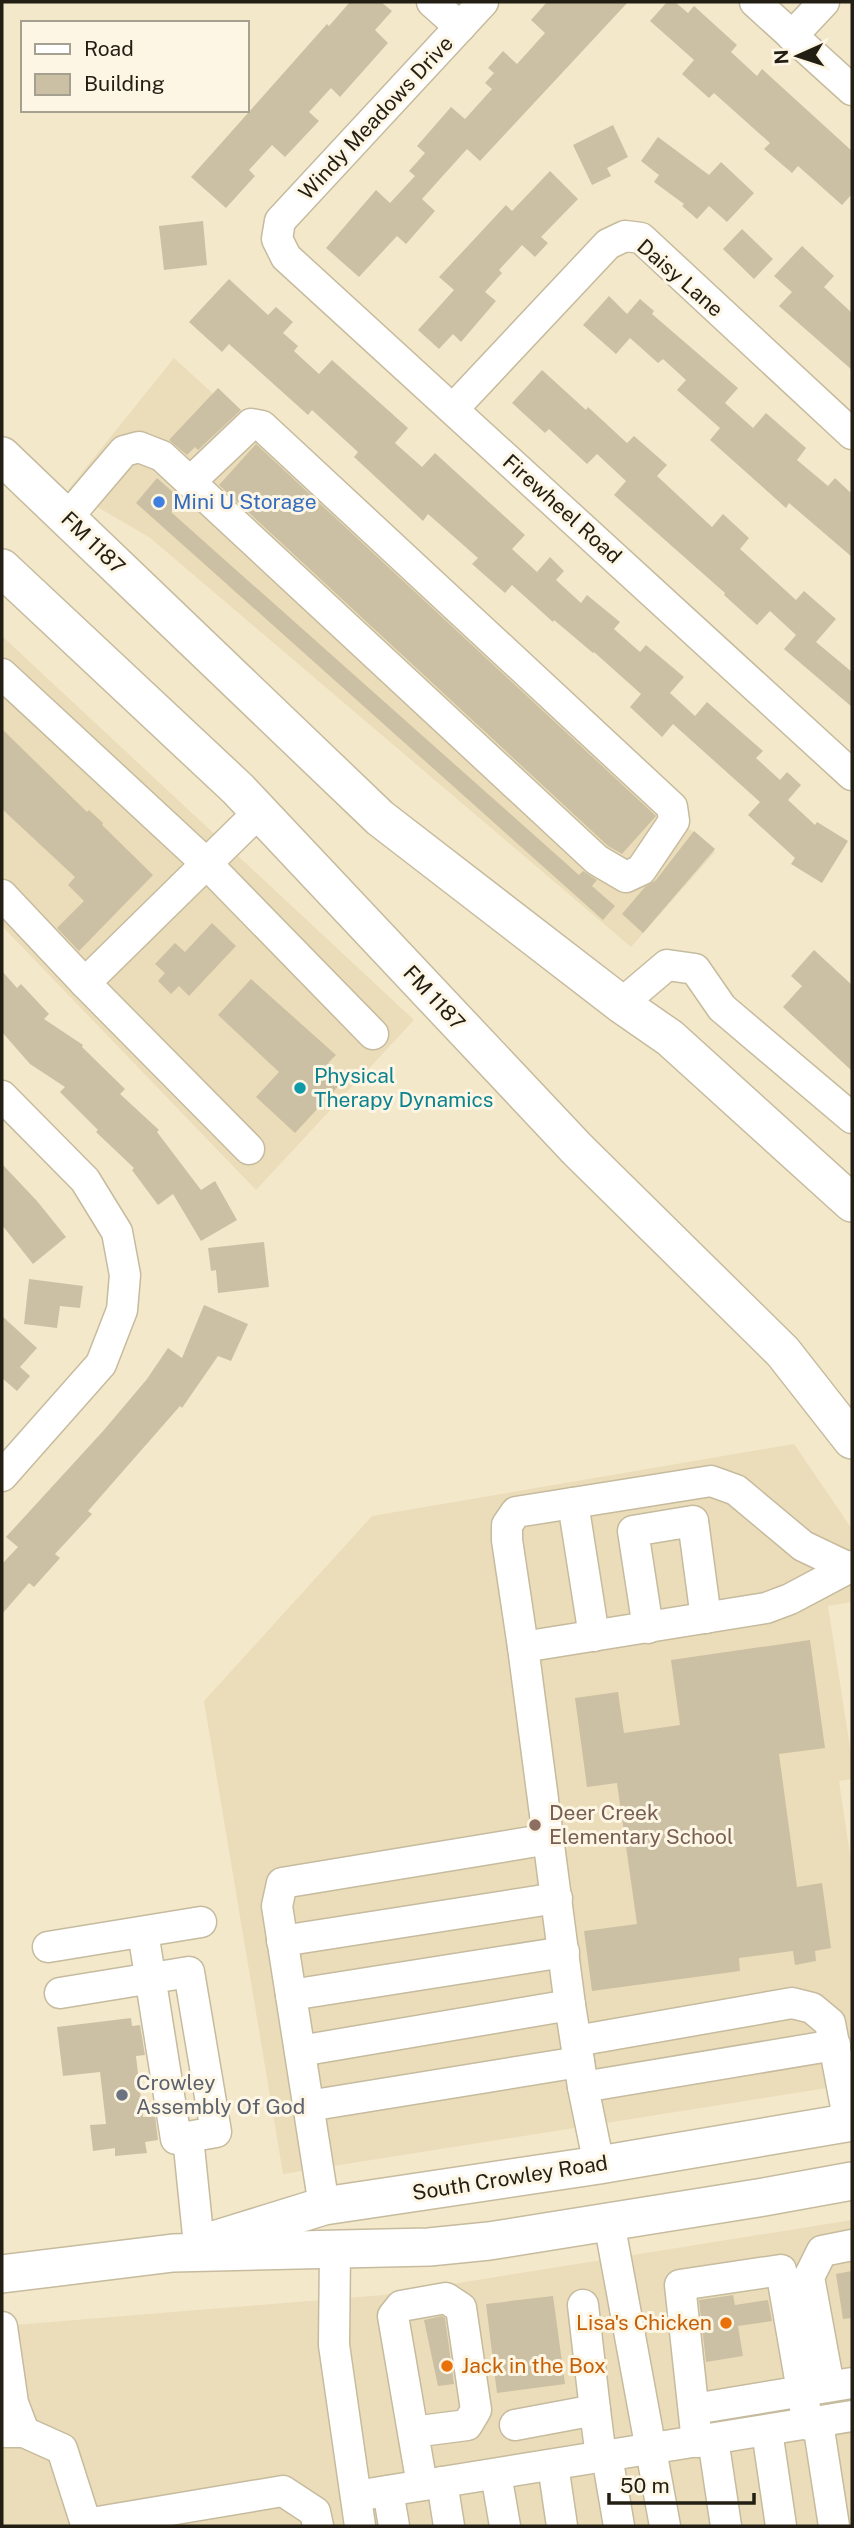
<svg xmlns="http://www.w3.org/2000/svg" width="854" height="2528" font-family="'Public Sans',sans-serif">
  <style>
    .built { fill: #ebddb9 }
    .building { fill: #cbc0a3 }
    .lines { fill: none; stroke-linecap: round; stroke-linejoin: round }
    .minor-casing { stroke: #c6bb9e; stroke-width: 33 }
    .major-casing { stroke: #c6bb9e; stroke-width: 40 }
    .minor { stroke: #fff; stroke-width: 30 }
    .major { stroke: #fff; stroke-width: 37 }
    .shop-dot { fill: #3f7fe0; stroke: #fdf6e4; stroke-width: 2.5 }
    .culture-dot { fill: #0f9aa8; stroke: #fdf6e4; stroke-width: 2.5 }
    .education-dot { fill: #8d6e63; stroke: #fdf6e4; stroke-width: 2.5 }
    .worship-dot { fill: #6b7280; stroke: #fdf6e4; stroke-width: 2.5 }
    .food-dot { fill: #e8710a; stroke: #fdf6e4; stroke-width: 2.5 }
    .labels { text-anchor: middle; stroke-width: 6; stroke-linejoin: round; paint-order: stroke }
    .street-label { font-size: 21px; fill: #231e13; stroke: #fdf6e4 }
    .shop-label { font-size: 21px; fill: #366cbe; stroke: #fdf6e4; text-anchor: start }
    .culture-label { font-size: 21px; fill: #0d838f; stroke: #fdf6e4; text-anchor: start }
    .education-label { font-size: 21px; fill: #785e54; stroke: #fdf6e4; text-anchor: start }
    .worship-label { font-size: 21px; fill: #5b616d; stroke: #fdf6e4; text-anchor: start }
    .food-label { font-size: 21px; fill: #c56008; stroke: #fdf6e4; text-anchor: end }
  </style>
  <rect width="100%" height="100%" fill="#f4e8cb"/>
  <g class="built">
    <polygon points="174,358 715,852 631,947 149,537 68,490"/>
    <polygon points="2,636 414,1020 256,1190 2,926"/>
    <polygon points="794,1444 852,1529 852,1602 828,1606 852,1760 852,1779 839,1781 852,1868 852,2084 283,2174 204,1701 372,1516"/>
    <polygon points="852,2220 852,2526 2,2526 2,2326 383,2295"/>
  </g>
  <g class="building">
    <polygon points="350,2 381,2 392,11 375,30 388,43 340,97 331,88 309,112 319,121 285,157 272,145 249,170 255,176 226,208 191,177 327,24 329,26"/>
    <polygon points="547,2 628,2 480,161 467,149 422,199 435,211 406,244 397,236 359,277 326,248 376,190 390,203 415,176 409,171 425,153 417,146 451,107 465,119 492,89 485,83 494,73 488,68 503,51 517,64 545,33 531,20"/>
    <polygon points="667,2 675,2 688,13 694,6 737,45 731,52 757,76 762,69 852,151 852,194 842,205 798,166 792,173 764,149 770,143 714,93 709,98 682,74 694,60 650,21"/>
    <polygon points="613,125 628,157 607,168 611,176 592,185 573,145"/>
    <polygon points="658,137 709,175 721,162 754,193 727,222 709,206 697,219 682,206 684,204 654,182 659,175 641,161"/>
    <polygon points="550,171 578,199 541,237 548,243 535,257 522,245 499,270 502,273 485,292 496,301 461,342 453,334 439,349 418,330 454,290 439,277 506,205 512,211"/>
    <polygon points="203,221 207,265 164,270 159,226"/>
    <polygon points="742,229 773,259 754,279 723,249"/>
    <polygon points="802,246 834,276 824,287 852,313 852,370 779,306 792,292 774,276"/>
    <polygon points="229,279 268,315 276,307 293,322 283,333 298,346 294,351 319,374 332,360 408,428 395,443 422,467 435,453 525,535 512,549 537,572 550,557 564,571 556,580 581,603 587,595 620,622 614,629 640,652 646,645 684,677 670,693 695,716 707,702 763,751 756,758 780,780 787,772 801,785 788,800 815,825 817,822 848,841 822,883 791,864 795,858 748,815 760,802 673,724 662,737 630,707 641,694 594,652 593,653 554,620 553,622 512,585 505,593 472,564 478,558 428,514 423,521 354,457 358,452 312,410 308,415 229,344 222,352 189,322"/>
    <polygon points="609,296 627,314 640,299 654,311 652,314 738,388 725,403 753,428 766,413 806,448 797,460 828,486 835,478 852,494 852,557 789,503 786,508 710,440 720,428 677,390 686,380 663,359 658,363 630,338 616,354 583,325"/>
    <polygon points="542,370 586,410 588,407 627,443 634,436 667,465 657,476 712,527 723,514 749,538 740,549 796,600 804,591 836,619 816,642 852,672 852,707 784,649 796,635 770,611 757,625 724,595 725,593 614,495 626,481 597,454 587,464 549,429 545,433 512,403"/>
    <polygon points="218,388 241,410 198,450 195,447 187,455 169,440"/>
    <polygon points="256,444 656,816 622,854 608,846 219,485"/>
    <polygon points="157,478 182,500 171,512 579,875 583,871 597,880 592,886 615,906 603,920 136,503"/>
    <polygon points="2,729 87,812 89,810 103,823 102,825 153,875 79,951 57,928 84,901 68,885 75,877 2,809"/>
    <polygon points="694,831 715,849 643,933 622,914 645,887 656,880"/>
    <polygon points="212,923 236,946 189,996 179,986 171,994 158,981 165,973 155,964 175,943 185,952"/>
    <polygon points="814,950 852,985 852,1071 783,1007 802,986 791,976"/>
    <polygon points="2,971 17,988 21,984 49,1014 44,1019 83,1045 82,1047 125,1089 120,1094 159,1130 157,1132 201,1190 215,1181 237,1220 201,1241 173,1194 158,1205 132,1170 134,1168 96,1132 98,1130 60,1092 65,1087 30,1064 2,1032"/>
    <polygon points="251,979 336,1055 328,1063 345,1079 295,1133 256,1097 279,1072 218,1015"/>
    <polygon points="2,1164 37,1201 66,1237 33,1264 2,1225"/>
    <polygon points="264,1242 269,1287 218,1293 216,1270 211,1271 208,1248"/>
    <polygon points="29,1279 83,1286 80,1308 60,1306 57,1328 24,1324"/>
    <polygon points="204,1305 248,1324 231,1361 218,1356 182,1408 180,1406 88,1511 92,1514 55,1554 60,1558 34,1587 29,1583 2,1614 2,1564 18,1547 6,1537 104,1430 147,1379 168,1348 182,1358"/>
    <polygon points="2,1316 37,1348 20,1367 30,1376 17,1391 2,1378"/>
    <polygon points="810,1640 825,1748 779,1754 797,1887 822,1883 831,1948 815,1951 816,1961 795,1965 793,1951 739,1958 740,1971 592,1991 584,1931 637,1924 617,1783 587,1787 575,1698 618,1692 624,1733 680,1725 671,1660"/>
    <polygon points="131,2018 132,2026 140,2025 145,2055 136,2056 143,2117 155,2116 158,2140 145,2142 147,2153 115,2156 115,2148 93,2151 90,2125 106,2124 100,2072 63,2076 57,2027"/>
    <polygon points="852,2271 852,2318 843,2319 836,2274"/>
    <polygon points="733,2295 735,2305 768,2300 772,2321 738,2326 743,2356 706,2362 699,2300"/>
    <polygon points="553,2296 565,2384 497,2393 486,2304"/>
    <polygon points="442,2316 445,2318 454,2384 438,2386 424,2320"/>
  </g>
  <g class="lines">
    <defs>
      <g id="minor">
        <polyline points="432,2 460,27"/>
        <polyline points="483,2 280,221 277,239 286,257 852,775"/>
        <polyline points="755,2 852,90"/>
        <polyline points="792,36 824,2"/>
        <polyline points="453,409 608,244 625,236 641,238 852,434"/>
        <polyline points="67,518 124,451 139,447 162,456 597,860 626,877 641,870 674,821 672,807 262,426 251,424 190,482"/>
        <polyline points="2,674 207,864 373,1034"/>
        <polyline points="2,895 85,983 249,1149"/>
        <polyline points="85,983 259,812"/>
        <polyline points="621,1004 667,965 695,969 722,1008 852,1118"/>
        <polyline points="2,1096 85,1180 117,1232 125,1275 122,1310 101,1364 2,1476"/>
        <polyline points="573,1503 594,1636"/>
        <polyline points="648,1628 633,1531 693,1521 706,1618"/>
        <polyline points="523,1647 507,1540 507,1525 516,1512 711,1481 736,1490 803,1546 849,1568"/>
        <polyline points="282,1941 557,1898"/>
        <polyline points="48,1947 201,1922"/>
        <polyline points="60,1993 189,1972 216,2132 176,2139 143,1932"/>
        <polyline points="291,1995 564,1952"/>
        <polyline points="576,2041 792,2003 812,2008 830,2023 849,2123"/>
        <polyline points="300,2051 570,2005"/>
        <polyline points="583,2087 835,2045"/>
        <polyline points="308,2106 579,2062"/>
        <polyline points="188,2137 199,2245"/>
        <polyline points="599,2165 583,2087 570,2005 523,1647 766,1608 790,1599 852,1566"/>
        <polyline points="324,2206 277,1906 282,1883 549,1839"/>
        <polyline points="609,2222 665,2526"/>
        <polyline points="335,2250 334,2345 360,2526"/>
        <polyline points="583,2305 595,2410"/>
        <polyline points="2,2327 13,2403 24,2432"/>
        <polyline points="829,2386 809,2277 822,2251 852,2245"/>
        <polyline points="694,2409 852,2383"/>
        <polyline points="818,2423 834,2526"/>
        <polyline points="515,2425 595,2410 601,2457"/>
        <polyline points="767,2431 781,2526"/>
        <polyline points="2,2432 24,2432 62,2449 86,2524 283,2491 315,2512 318,2526"/>
        <polyline points="413,2432 467,2425 476,2410 461,2308 446,2298 401,2306 393,2316 422,2485"/>
        <polyline points="713,2439 726,2526"/>
        <polyline points="697,2442 680,2285 781,2270 808,2425"/>
        <polyline points="607,2456 619,2526"/>
        <polyline points="553,2465 562,2526"/>
        <polyline points="496,2474 505,2526"/>
        <polyline points="442,2482 449,2526"/>
        <polyline points="388,2491 394,2526"/>
        <polyline points="356,2496 852,2416"/>
      </g>
      <g id="major">
        <polyline points="2,456 380,818 621,1004 670,1038 852,1203"/>
        <polyline points="2,568 238,789 577,1149 783,1352 852,1440"/>
        <polyline points="214,2240 324,2206 599,2165 852,2122"/>
        <polyline points="2,2274 173,2253 429,2247 489,2241 764,2197 852,2181"/>
      </g>
    </defs>
    <use href="#minor" class="minor-casing"/>
    <use href="#major" class="major-casing"/>
    <use href="#minor" class="minor"/>
    <use href="#major" class="major"/>
  </g>
  <circle class="shop-dot" cx="159" cy="502" r="7"/>
  <circle class="culture-dot" cx="300" cy="1088" r="7"/>
  <circle class="education-dot" cx="535" cy="1825" r="7"/>
  <circle class="worship-dot" cx="122" cy="2095" r="7"/>
  <g class="food-dot">
    <circle cx="726" cy="2323" r="7"/>
    <circle cx="447" cy="2366" r="7"/>
  </g>
  <g class="labels">
    <g class="street-label">
      <text transform="translate(376 118) rotate(-47)" y="7">Windy Meadows Drive</text>
      <text transform="translate(680 278) rotate(41)" y="7">Daisy Lane</text>
      <text transform="translate(562 509) rotate(42)" y="7">Firewheel Road</text>
      <text transform="translate(93 543) rotate(44)" y="7">FM 1187</text>
      <text transform="translate(434 998) rotate(47)" y="7">FM 1187</text>
      <text transform="translate(510 2178) rotate(-9)" y="7">South Crowley Road</text>
    </g>
    <g class="shop-label">
      <text x="173" y="509">Mini U Storage</text>
    </g>
    <g class="culture-label">
      <text x="314" y="1083">Physical<tspan x="314" dy="24">Therapy Dynamics</tspan></text>
    </g>
    <g class="education-label">
      <text x="549" y="1820">Deer Creek<tspan x="549" dy="24">Elementary School</tspan></text>
    </g>
    <g class="worship-label">
      <text x="136" y="2090">Crowley<tspan x="136" dy="24">Assembly Of God</tspan></text>
    </g>
    <g class="food-label">
      <text x="712" y="2330">Lisa's Chicken</text>
      <text x="461" y="2373" text-anchor="start">Jack in the Box</text>
    </g>
  </g>
  <rect width="854" height="2528" fill="none" stroke="#231e13" stroke-width="7"/>
  <rect x="21" y="21" width="228" height="91" fill="#fdf6e4" stroke="#a6a090" stroke-width="2"/>
  <rect x="35" y="44" width="35" height="10" fill="#ffffff" stroke="#a6a090" stroke-width="2"/>
  <text x="84" y="56" font-size="21" fill="#231e13">Road</text>
  <rect x="35" y="74" width="35" height="21" fill="#cbc0a3" stroke="#a6a090" stroke-width="2"/>
  <text x="84" y="91" font-size="21" fill="#231e13">Building</text>
  <g transform="translate(798 56) rotate(267)" stroke="#fdf6e4" stroke-width="5" paint-order="stroke">
  <path d="M0-5L12 26L0 18L-12 26Z" fill="#231e13"/>
  <text y="-10" font-size="19" font-weight="bold" text-anchor="middle" fill="#231e13">N</text>
  </g>
  <path d="M609 2493v10h145v-10" fill="none" stroke="#231e13" stroke-width="3.5"/>
  <text x="620" y="2493" font-size="21" fill="#231e13" stroke="#fdf6e4" stroke-width="5" paint-order="stroke">50 m</text>
</svg>
